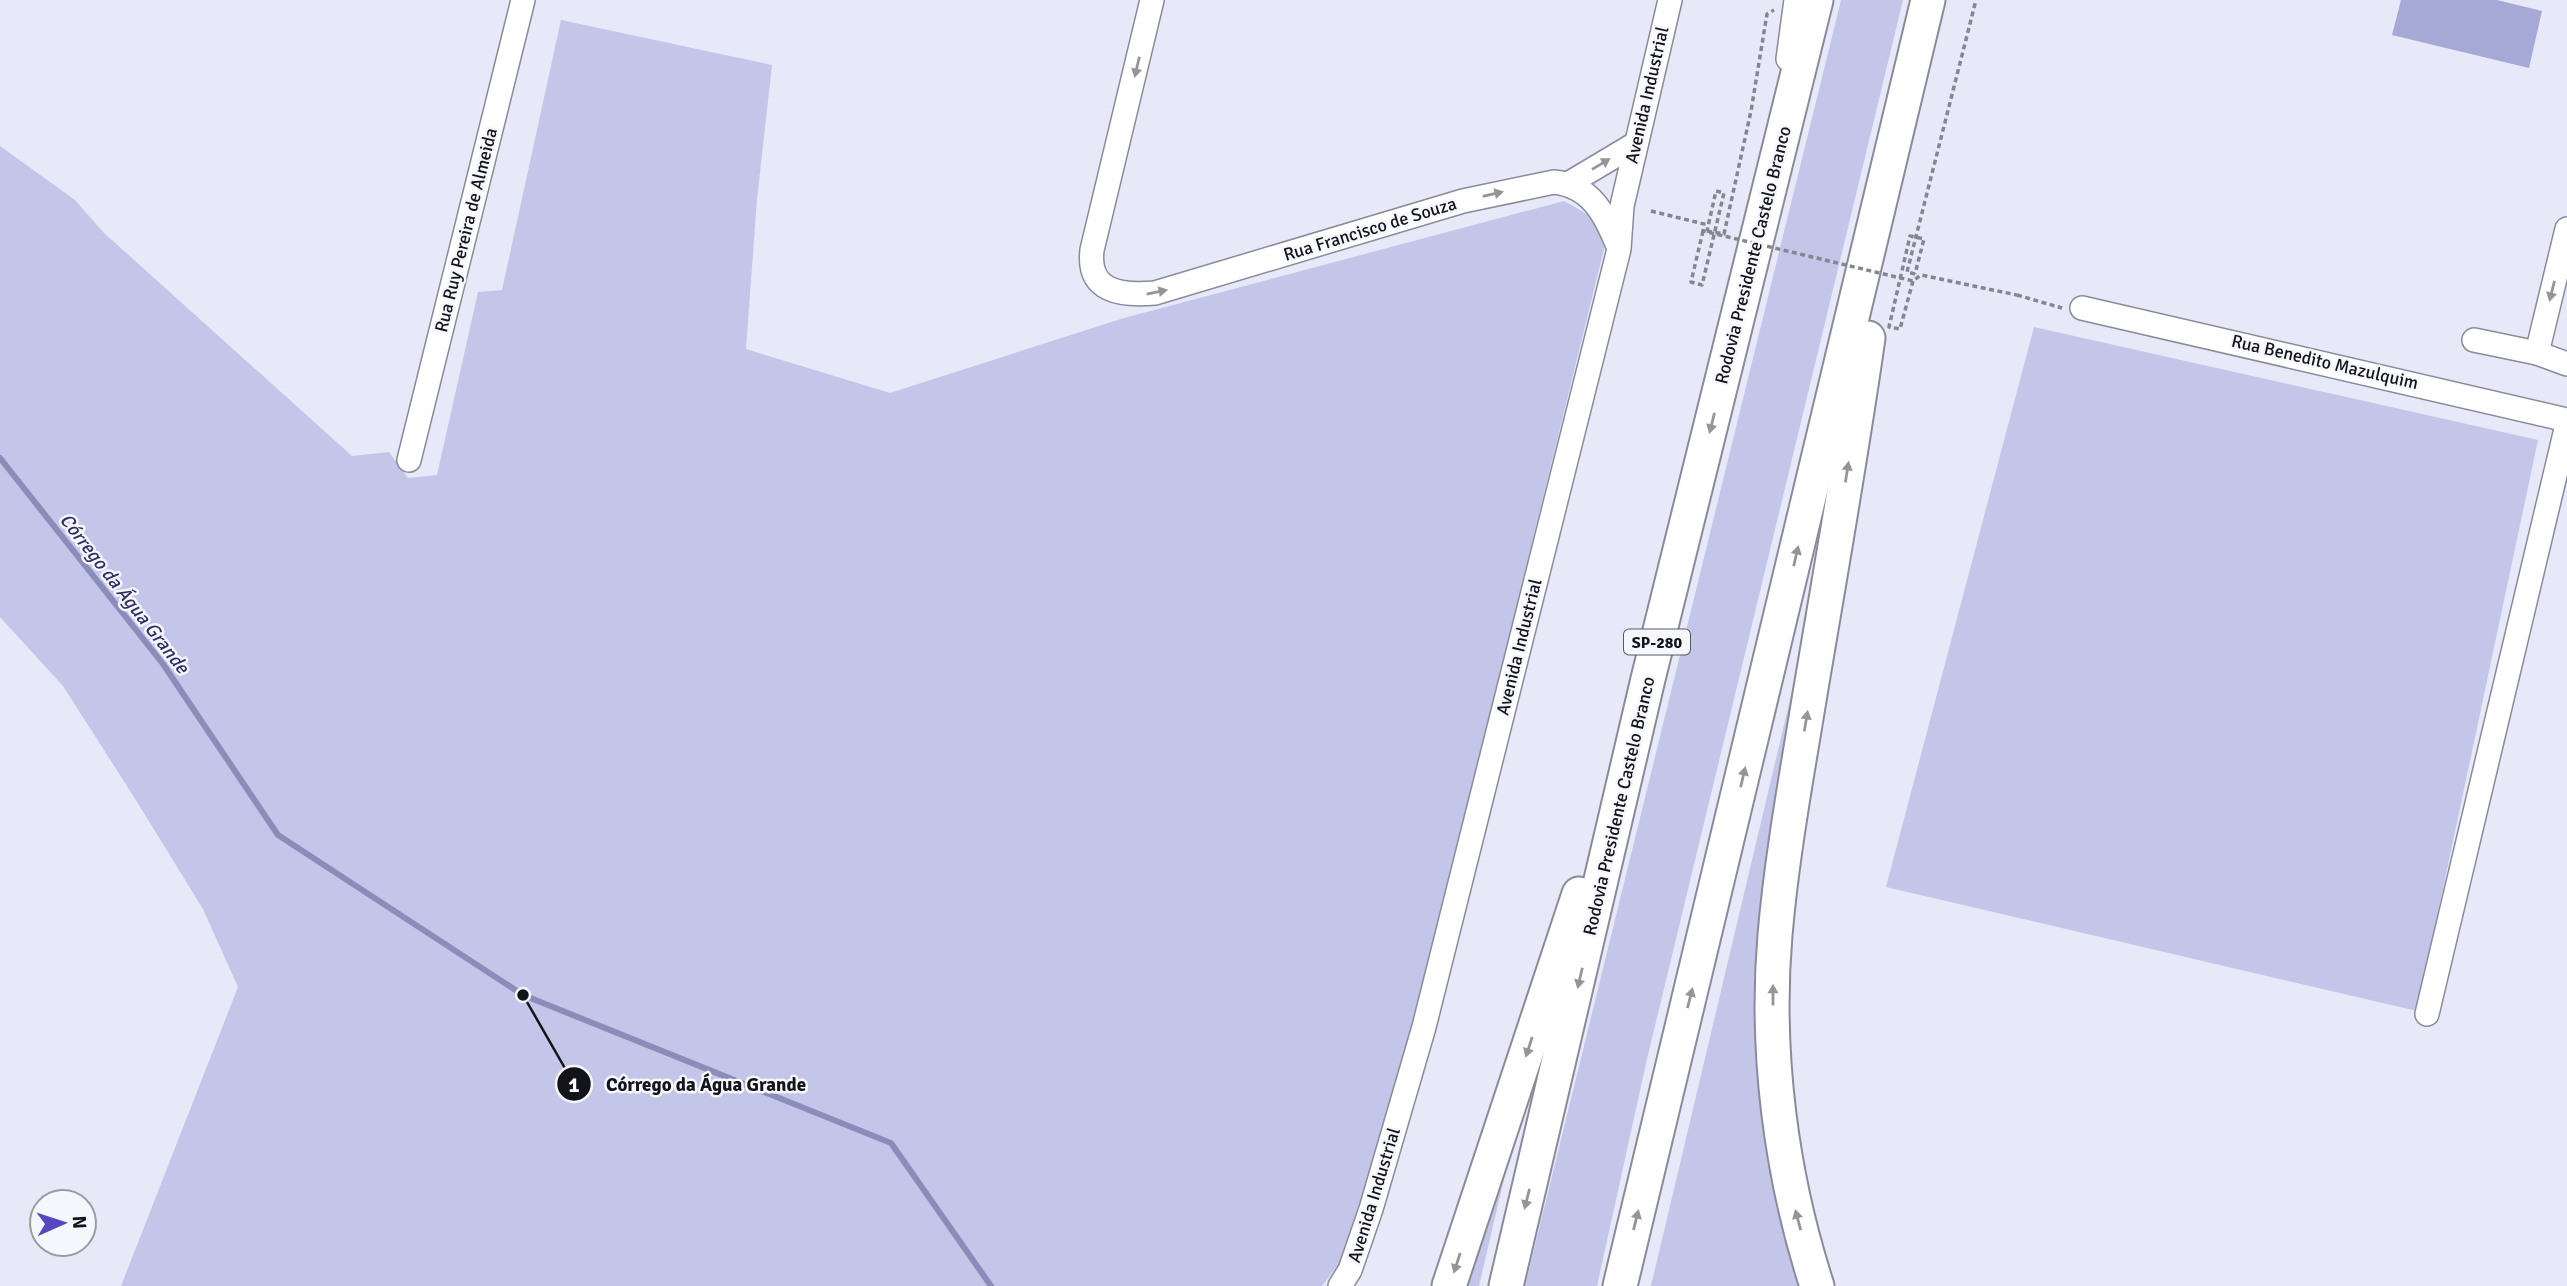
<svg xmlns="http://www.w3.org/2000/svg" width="2567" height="1286" font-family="Signika,sans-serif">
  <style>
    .green { fill: #c3c5e9 }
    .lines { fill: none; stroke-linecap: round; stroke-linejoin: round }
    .stream { stroke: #8b8cb9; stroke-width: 6 }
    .building { fill: #a6a8d6 }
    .minor-casing { stroke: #8a8b9a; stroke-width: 26 }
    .highway-casing { stroke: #8a8b9a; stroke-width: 37 }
    .path { stroke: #858691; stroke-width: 3.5; stroke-dasharray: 5 3.5; stroke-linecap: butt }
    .minor { stroke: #fff; stroke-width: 23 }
    .highway { stroke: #fff; stroke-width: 33 }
    .path-bridge { stroke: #858691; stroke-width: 3.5; stroke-dasharray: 5 3.5; stroke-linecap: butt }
    .oneway { fill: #959598 }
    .labels { text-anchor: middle; stroke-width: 5; stroke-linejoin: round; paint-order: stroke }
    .shield { fill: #f6f7fd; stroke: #57585d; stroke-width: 2 }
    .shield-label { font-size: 16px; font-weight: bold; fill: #131419 }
    .street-label { font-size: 18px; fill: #131419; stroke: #f6f7fd }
    .water-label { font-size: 19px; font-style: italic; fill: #312e66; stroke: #f6f7fd }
    .leader { fill: none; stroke: #131419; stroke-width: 2.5 }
    .callout-dot { fill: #131419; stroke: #f6f7fd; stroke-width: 2.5 }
    .mark-label { font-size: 21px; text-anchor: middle; font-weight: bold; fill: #fff }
    .callout-label { font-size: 19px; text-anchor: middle; font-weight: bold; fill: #131419; stroke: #f6f7fd; stroke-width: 5; stroke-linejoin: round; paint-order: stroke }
  </style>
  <rect width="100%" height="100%" fill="#e7e9f9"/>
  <g class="green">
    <polygon points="1841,0 1903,0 1647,1059 1597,1286 1525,1286"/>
    <path d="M561,20L772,65L757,199L746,349L890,393L1124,318L1564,201C1586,213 1603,221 1604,249L1414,1023L1362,1205L1341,1261L1322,1286H121L238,987L203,909L134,797L63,686L0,617V146L75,200L103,232L352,456L389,452L408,478L437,475L478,292L502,290Z"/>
    <polygon points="2034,327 2538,440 2417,1011 1886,887"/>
    <polygon points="1812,607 1768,916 1807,1286 1651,1286"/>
    <polygon points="1511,1149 1479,1286 1459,1286"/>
  </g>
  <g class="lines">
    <polyline class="stream" points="0,458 163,664 278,835 523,995 891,1143 991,1286"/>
  </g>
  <polygon class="building" points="2401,0 2497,0 2542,11 2529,68 2392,35"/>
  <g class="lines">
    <defs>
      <g id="minor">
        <path d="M1152,0L1092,250C1087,292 1121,296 1155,293L1463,201L1554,182C1591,186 1605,214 1618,246"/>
        <polyline points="1788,59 1796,0"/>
        <polyline points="1568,184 1635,144"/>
        <polyline points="2082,308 2567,420"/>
        <polyline points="2474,340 2537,353 2567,364"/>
        <polyline points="2537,353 2567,229"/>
        <polyline points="409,460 523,0"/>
        <polyline points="2427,1014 2567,425"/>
        <polyline points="1340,1286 1350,1270 1371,1209 1424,1027 1619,249 1622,206 1670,0"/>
      </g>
      <g id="highway">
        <polyline points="1449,1286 1579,894"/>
        <polyline points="1506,1286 1648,679 1816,0"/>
        <polyline points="1620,1286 1928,0"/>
        <path d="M1817,1286C1781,1175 1765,1052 1775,935C1782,854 1797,774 1810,694C1830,575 1851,457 1868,338"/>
      </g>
    </defs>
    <use href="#minor" class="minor-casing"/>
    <use href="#highway" class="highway-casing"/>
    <g class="path">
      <polyline points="1707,231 1724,234 1751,111 1767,14 1774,10"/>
      <polyline points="1915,274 1907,272 1976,0"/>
      <polyline points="2017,295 2062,308"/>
    </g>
    <use href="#minor" class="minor"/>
    <use href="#highway" class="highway"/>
    <g class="path-bridge">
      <polyline points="1651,211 1704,224 1703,231 1913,281 1921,275 2017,295"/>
      <polyline points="1703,231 1691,282 1702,285 1724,193 1716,191 1707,231"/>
      <polyline points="1913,281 1900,329 1889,327 1910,236 1924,239 1915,274"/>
    </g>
  </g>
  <defs><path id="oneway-solid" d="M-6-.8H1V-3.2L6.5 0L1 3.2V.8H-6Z" transform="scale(1.75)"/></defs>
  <g class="oneway">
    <use href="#oneway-solid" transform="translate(1137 67) rotate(103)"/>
    <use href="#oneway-solid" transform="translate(1601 164) rotate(-31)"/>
    <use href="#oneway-solid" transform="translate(1493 194) rotate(-13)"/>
    <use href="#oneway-solid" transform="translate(2552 291) rotate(104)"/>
    <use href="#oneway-solid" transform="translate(1157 292) rotate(-12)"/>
    <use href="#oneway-solid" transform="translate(1712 423) rotate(104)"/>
    <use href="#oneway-solid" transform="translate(1847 472) rotate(-81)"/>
    <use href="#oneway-solid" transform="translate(1796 556) rotate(-77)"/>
    <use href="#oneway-solid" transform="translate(1806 721) rotate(-81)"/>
    <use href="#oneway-solid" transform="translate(1743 777) rotate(-77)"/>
    <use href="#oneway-solid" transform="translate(1580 978) rotate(103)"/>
    <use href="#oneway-solid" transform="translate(1773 995) rotate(-90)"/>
    <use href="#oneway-solid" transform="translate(1690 998) rotate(-76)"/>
    <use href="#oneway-solid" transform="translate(1529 1047) rotate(108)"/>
    <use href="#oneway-solid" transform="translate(1527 1199) rotate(104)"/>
    <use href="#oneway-solid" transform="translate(1636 1220) rotate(-76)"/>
    <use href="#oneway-solid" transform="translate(1798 1220) rotate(-105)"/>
    <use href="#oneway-solid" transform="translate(1457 1263) rotate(108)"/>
  </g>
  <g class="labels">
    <rect class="shield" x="1624" y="629.5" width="66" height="25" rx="5"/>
    <g class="shield-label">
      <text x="1657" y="648">SP-280</text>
    </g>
    <g class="street-label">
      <text transform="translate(1647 95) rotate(-77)" y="6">Avenida Industrial</text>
      <text transform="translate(1370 229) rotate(-17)" y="6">Rua Francisco de Souza</text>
      <text transform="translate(466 230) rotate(-76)" y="6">Rua Ruy Pereira de Almeida</text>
      <text transform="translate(1753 255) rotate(-76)" y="6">Rodovia Presidente Castelo Branco</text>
      <text transform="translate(2325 362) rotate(13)" y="6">Rua Benedito Mazulquim</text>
      <text transform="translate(1519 647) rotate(-76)" y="6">Avenida Industrial</text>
      <text transform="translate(1619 806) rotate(-77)" y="6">Rodovia Presidente Castelo Branco</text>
      <text transform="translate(1374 1195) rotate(-73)" y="6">Avenida Industrial</text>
    </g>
    <g class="water-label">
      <text transform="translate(125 593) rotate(52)" y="7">Córrego da Água Grande</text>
    </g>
  </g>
  <path class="leader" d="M523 995L574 1084"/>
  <g class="callout-dot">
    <circle cx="523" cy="995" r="7"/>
    <circle cx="574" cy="1084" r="18"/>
  </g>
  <g class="mark-label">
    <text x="574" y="1092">1</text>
  </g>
  <g class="callout-label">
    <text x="706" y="1091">Córrego da Água Grande</text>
  </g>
  <g transform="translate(63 1223) rotate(87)"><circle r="33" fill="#f6f7fd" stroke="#9b9ca2" stroke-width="2"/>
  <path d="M0-5L12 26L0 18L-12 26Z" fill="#5547bf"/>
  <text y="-10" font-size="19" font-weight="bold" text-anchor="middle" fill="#131419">N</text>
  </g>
</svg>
